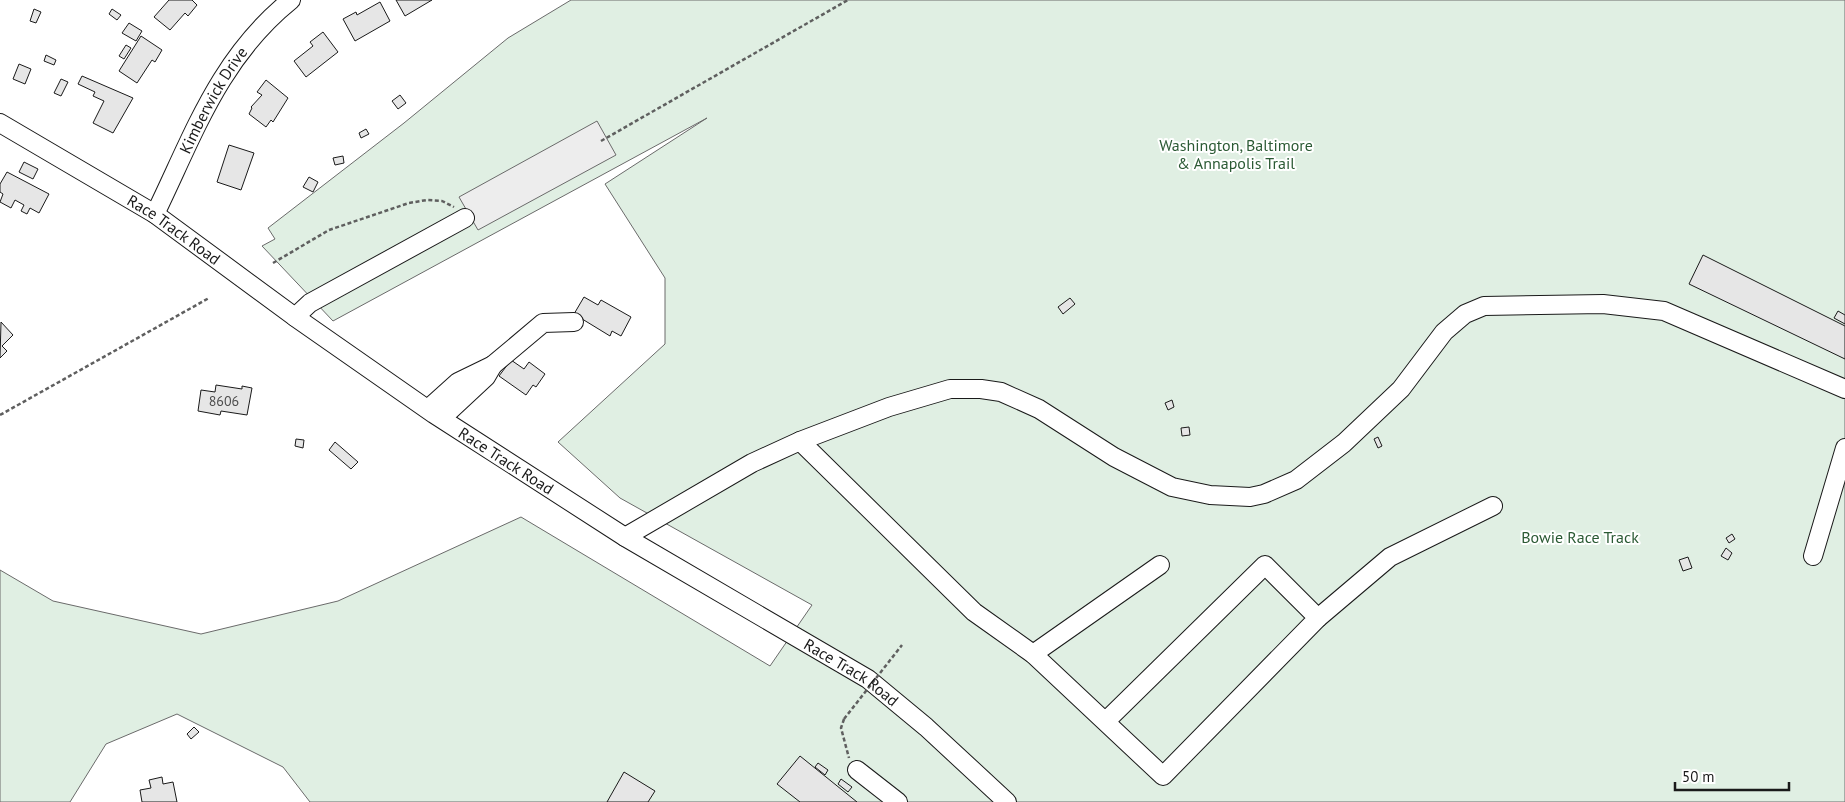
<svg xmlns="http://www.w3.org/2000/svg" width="1845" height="802" font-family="'PT Sans',sans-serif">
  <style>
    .green { fill: #e0efe3; stroke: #6a6a6a }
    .parking { fill: #ededed; stroke: #6a6a6a }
    .building { fill: #e6e6e6; stroke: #1a1a1a }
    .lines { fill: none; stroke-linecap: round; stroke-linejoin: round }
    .minor-casing { stroke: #1a1a1a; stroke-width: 20 }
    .path { stroke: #5f5f5f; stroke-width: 2.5; stroke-dasharray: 4 2.5; stroke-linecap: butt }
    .minor { stroke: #fff; stroke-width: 18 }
    .path-bridge { stroke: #5f5f5f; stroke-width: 2.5; stroke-dasharray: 4 2.5; stroke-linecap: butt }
    .labels { text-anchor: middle; stroke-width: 4; stroke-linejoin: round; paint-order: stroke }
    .number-label { font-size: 14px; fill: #4d4d4d }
    .street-label { font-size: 16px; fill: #1a1a1a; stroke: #fff }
    .park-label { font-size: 16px; fill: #2b5a34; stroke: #fff }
  </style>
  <rect width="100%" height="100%" fill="#fff"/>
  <polygon class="green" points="571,0 1845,0 1845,802 310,802 283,767 177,714 106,744 70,802 0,802 0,570 53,601 201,634 338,601 521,517 770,666 812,605 620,498 558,442 665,344 665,278 605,184 707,118 333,321 262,246 275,239 268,228 404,123 508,38"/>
  <polygon class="parking" points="597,121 616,155 478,230 459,197"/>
  <g class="building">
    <polygon points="169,0 192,0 197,5 188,16 185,13 170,30 154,17"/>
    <polygon points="396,0 432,0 405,16"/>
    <polygon points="380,2 390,21 355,41 343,19 356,12 357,15"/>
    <polygon points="34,9 41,12 36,23 30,21"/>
    <polygon points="112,9 121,15 117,20 109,14"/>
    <polygon points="129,23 142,31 136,41 122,33"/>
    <polygon points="323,32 338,52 306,77 294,61 313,46 310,42"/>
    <polygon points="141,36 162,50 155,62 152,60 137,83 119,71"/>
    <polygon points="126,45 131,48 124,59 119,56"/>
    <polygon points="46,55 56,60 54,65 44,61"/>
    <polygon points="19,64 31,69 25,84 13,79"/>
    <polygon points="82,76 133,98 113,133 93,123 104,101 93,96 95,92 78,84"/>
    <polygon points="61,79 68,82 61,96 54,93"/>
    <polygon points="266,80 288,98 273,122 271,120 266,127 249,114 252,108 251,107 262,95 257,92"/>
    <polygon points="400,95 406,103 398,109 392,101"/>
    <polygon points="366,129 369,134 361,138 359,133"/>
    <polygon points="229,145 254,153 241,190 217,182"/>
    <polygon points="343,156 344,163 335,165 333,158"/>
    <polygon points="24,162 38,169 33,179 19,172"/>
    <polygon points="7,172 49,194 39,213 30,208 27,214 21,211 24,205 15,200 11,208 0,202 3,194 0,192 0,184"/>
    <polygon points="309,177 318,182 313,192 303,187"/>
    <polygon points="1703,255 1845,326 1845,359 1689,284"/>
    <polygon points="584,297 598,305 601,300 631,317 621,336 612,331 610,336 574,314"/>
    <polygon points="1070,298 1075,304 1063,314 1058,307"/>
    <polygon points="1838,311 1845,315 1845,324 1834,318"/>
    <polygon points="1,322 13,335 2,346 7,351 0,358"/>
    <polygon points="511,360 524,369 529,362 545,374 536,387 533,385 526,395 499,376"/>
    <polygon points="216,385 242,389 242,386 252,388 247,415 221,411 220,415 198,411 201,390 215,392"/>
    <polygon points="1172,400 1174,407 1168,410 1165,403"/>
    <polygon points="1189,427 1190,435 1182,436 1181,428"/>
    <polygon points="1378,437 1382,446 1378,448 1374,439"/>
    <polygon points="296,439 304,440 303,448 295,446"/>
    <polygon points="335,442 358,462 351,469 329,450"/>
    <polygon points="1732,534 1735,539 1729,543 1726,538"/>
    <polygon points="1726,548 1732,553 1728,560 1721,556"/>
    <polygon points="1688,557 1692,568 1683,571 1679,560"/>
    <polygon points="194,727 199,732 191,739 187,734"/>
    <polygon points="800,756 857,802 800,802 777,784"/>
    <polygon points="818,763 828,770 825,775 815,767"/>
    <polygon points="624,772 655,791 648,802 607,802"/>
    <polygon points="162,777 163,784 173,782 177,802 142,802 140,790 151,788 149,780"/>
    <polygon points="841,779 852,787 848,792 838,784"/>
  </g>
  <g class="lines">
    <defs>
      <g id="minor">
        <path id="s1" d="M0,123L155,214L295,317L434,414L625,537L868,679L926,727L1007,802"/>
        <path id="s2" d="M155,214C194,134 219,58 291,0"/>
        <polyline points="295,317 310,303 465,218"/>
        <polyline points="493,365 543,323 574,322"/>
        <polyline points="428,409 458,382 493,365 486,377 442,418"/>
        <polyline points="800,441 974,612 1033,654 1163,776 1318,618 1265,565 1106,721"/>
        <polyline points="625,537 752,463 800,441 889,407 950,389 981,389 1001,392 1039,409 1114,457 1172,487 1210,495 1250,497 1264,494 1296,480 1344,443 1401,389 1444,332 1465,314 1484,306 1603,304 1664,311 1845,389"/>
        <polyline points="1813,556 1845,448"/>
        <polyline points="1318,618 1390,557 1493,506"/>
        <polyline points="1033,654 1160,565"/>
        <polyline points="857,770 898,802"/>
      </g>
    </defs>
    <use href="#minor" class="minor-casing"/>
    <g class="path">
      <polyline points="601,141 848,0"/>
      <polyline points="273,263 329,230 409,203 427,200 442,201 454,207"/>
      <polyline points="0,415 209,298"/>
      <polyline points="844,719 841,728 849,758"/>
    </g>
    <use href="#minor" class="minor"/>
    <polyline class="path-bridge" points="844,719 902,645"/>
  </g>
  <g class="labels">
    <g class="number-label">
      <text x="224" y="406">8606</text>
    </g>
    <g class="street-label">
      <text dy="6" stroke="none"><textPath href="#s2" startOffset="128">Kimberwick Drive</textPath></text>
      <text dy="6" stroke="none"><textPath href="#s1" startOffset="204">Race Track Road</textPath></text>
      <text dy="6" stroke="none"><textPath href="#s1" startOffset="609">Race Track Road</textPath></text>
      <text dy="6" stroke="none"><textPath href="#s1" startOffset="1014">Race Track Road</textPath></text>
    </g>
    <g class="park-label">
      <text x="1236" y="151">Washington, Baltimore<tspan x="1236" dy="18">&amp; Annapolis Trail</tspan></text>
      <text x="1580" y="543">Bowie Race Track</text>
    </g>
  </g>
  <path d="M1675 782v8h114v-8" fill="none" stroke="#1a1a1a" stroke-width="2.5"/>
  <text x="1682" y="782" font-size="15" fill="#1a1a1a" stroke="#ffffff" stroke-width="4" paint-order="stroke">50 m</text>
</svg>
